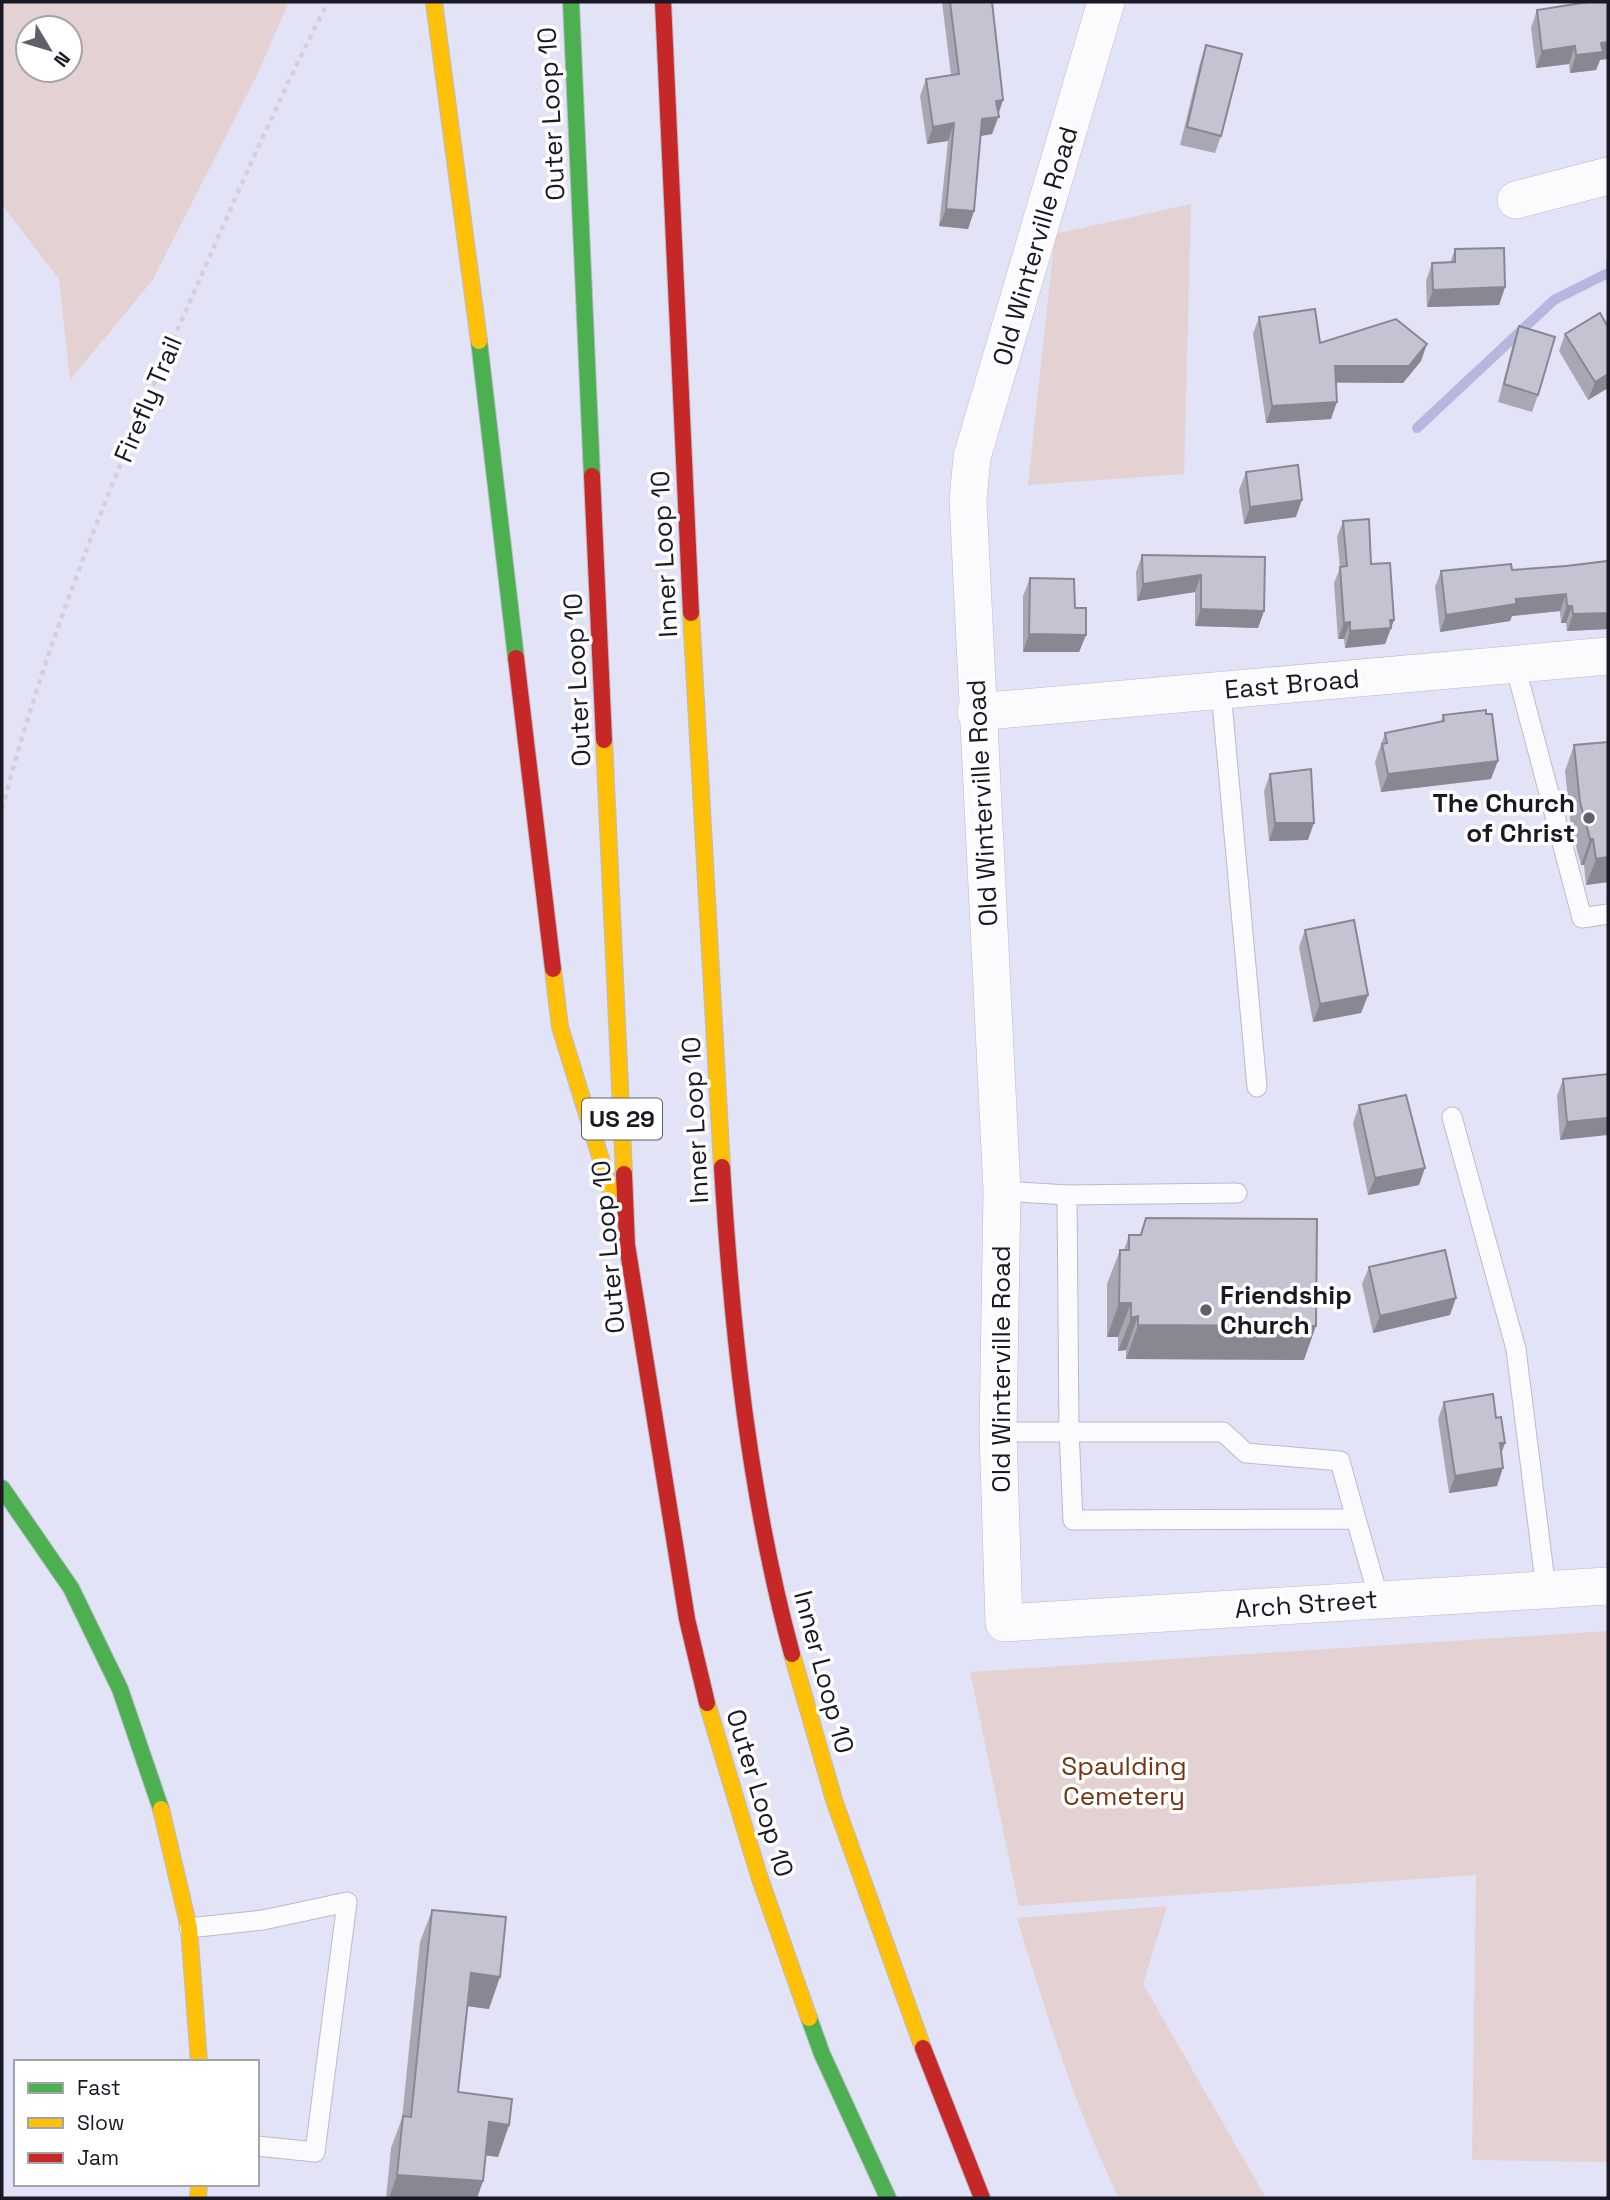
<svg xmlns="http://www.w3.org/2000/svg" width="1610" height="2200" font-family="'Space Grotesk',sans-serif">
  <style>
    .green { fill: #e4d1d2; fill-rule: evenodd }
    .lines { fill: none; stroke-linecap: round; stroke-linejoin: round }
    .stream { stroke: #b6b7e0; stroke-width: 10 }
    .lane-casing { stroke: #babac9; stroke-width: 21 }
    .street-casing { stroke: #babac9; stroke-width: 38 }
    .fast-casing { stroke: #babac9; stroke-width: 18 }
    .slow-casing { stroke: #babac9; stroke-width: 18 }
    .jam-casing { stroke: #babac9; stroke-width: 18 }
    .path { stroke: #d1d1d7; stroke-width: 4.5; stroke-dasharray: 5 5; stroke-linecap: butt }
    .lane { stroke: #fbfbfe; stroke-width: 19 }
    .street { stroke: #fbfbfe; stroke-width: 37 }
    .fast { stroke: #4caf50; stroke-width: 16 }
    .slow { stroke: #ffc107; stroke-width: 16 }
    .jam { stroke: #c62828; stroke-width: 16 }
    .wall { fill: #a8a8b5 }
    .shaded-wall { fill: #888893 }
    .building { fill: #c3c3d2; stroke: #888893; stroke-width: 2 }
    .poi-dot { fill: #5f606e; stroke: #fff; stroke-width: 2.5 }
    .labels { text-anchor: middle; stroke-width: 7; stroke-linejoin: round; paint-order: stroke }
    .shield { fill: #fff; stroke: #5e5e66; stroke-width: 2 }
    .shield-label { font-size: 24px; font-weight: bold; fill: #191925 }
    .street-label { font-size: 26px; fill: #191925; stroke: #fff }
    .poi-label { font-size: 26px; font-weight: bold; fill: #191925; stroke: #fff; text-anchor: end }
    .park-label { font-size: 26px; fill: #743411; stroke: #fff }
  </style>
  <rect width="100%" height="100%" fill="#e2e3f6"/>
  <g class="green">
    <path d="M2,2H289L257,75L152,281L70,380L59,279L2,205ZM28,28H70V70H28Z"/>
    <polygon points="1191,204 1184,474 1028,485 1055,234"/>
    <polygon points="1608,1631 1608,2162 1472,2160 1476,1875 1019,1906 970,1672"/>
    <path d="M1167,1906L1143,1984L1266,2198H1119C1075,2108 1046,2013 1017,1918Z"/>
  </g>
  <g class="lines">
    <polyline class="stream" points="1417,428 1554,300 1608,273"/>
    <defs>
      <g id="lane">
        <polyline points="1515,665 1582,918 1608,914"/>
        <polyline points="1221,691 1257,1087"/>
        <polyline points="1452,1117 1516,1349 1546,1590"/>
        <polyline points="1002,1191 1067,1195"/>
        <polyline points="1237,1193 1067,1195 1069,1430 1073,1520 1356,1519 1379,1599"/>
        <polyline points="998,1432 1223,1432 1246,1453 1340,1461 1356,1519"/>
        <polyline points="189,1928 263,1920 347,1902 315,2152 257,2146"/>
      </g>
      <g id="street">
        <polyline points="1106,2 972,457 968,500 1002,1191 998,1432 1004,1623 1608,1586"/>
        <polyline points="1516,200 1608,176"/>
        <polyline points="976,712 1608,656"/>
      </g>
      <g id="fast">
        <polyline points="571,2 592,476"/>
        <polyline points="479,341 516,658"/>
        <polyline points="2,1488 71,1588 120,1689 161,1809"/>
        <polyline points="809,2018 822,2054 888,2198"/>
      </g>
      <g id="slow">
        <polyline points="434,2 479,341"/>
        <polyline points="691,613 722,1167"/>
        <polyline points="604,740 624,1174"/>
        <polyline points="553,969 560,1027 611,1192"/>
        <polyline points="792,1654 835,1803 923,2048"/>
        <polyline points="707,1703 759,1876 809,2018"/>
        <polyline points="161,1809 189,1928 199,2062"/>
        <polyline points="198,2198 199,2184"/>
      </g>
      <g id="jam">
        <polyline points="663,2 691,613"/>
        <polyline points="592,476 604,740"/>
        <polyline points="516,658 553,969"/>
        <path d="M722,1167C732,1331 749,1496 792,1654"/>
        <polyline points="624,1174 627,1245 687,1619 707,1703"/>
        <polyline points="923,2048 982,2198"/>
      </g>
    </defs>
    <use href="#lane" class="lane-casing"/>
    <use href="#street" class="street-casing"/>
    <use href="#fast" class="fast-casing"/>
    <use href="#slow" class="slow-casing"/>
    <use href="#jam" class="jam-casing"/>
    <path class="path" d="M2,809C48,633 118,465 191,299C235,199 278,99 328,2"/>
    <use href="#lane" class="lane"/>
    <use href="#street" class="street"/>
    <use href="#fast" class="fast"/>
    <use href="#slow" class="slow"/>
    <use href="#jam" class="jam"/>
  </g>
  <g class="wall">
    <polygon points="942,2 992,2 999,117 992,134 980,136 974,211 968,229 939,226 948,141 927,144 920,96 926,79 951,75"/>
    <polygon points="1537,10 1600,60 1596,70 1570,73 1569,64 1536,68 1531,28"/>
    <polygon points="1206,45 1221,136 1215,153 1180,145 1200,63"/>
    <polygon points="1455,249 1505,287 1499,305 1427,307 1426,281 1432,263 1450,263"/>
    <polygon points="1608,257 1608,274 1606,263"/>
    <polygon points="1259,317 1320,343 1421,361 1403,383 1336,383 1331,419 1266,423 1253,334"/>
    <polygon points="1519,326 1538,395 1532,412 1498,402 1513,344"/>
    <polygon points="1608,327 1608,388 1588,400 1559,351 1565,334"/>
    <polygon points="1246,472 1296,517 1244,524 1239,490"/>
    <polygon points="1343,521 1371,564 1394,620 1385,644 1345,648 1344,639 1338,639 1334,583 1340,568 1337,537"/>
    <polygon points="1142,555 1265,557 1264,611 1258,628 1195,626 1195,592 1137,601 1136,572"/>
    <polygon points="1608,561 1608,629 1567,631 1566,623 1561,623 1560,611 1512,616 1510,621 1440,632 1435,587 1441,571 1512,570 1566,566"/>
    <polygon points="1030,578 1075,608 1086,635 1079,652 1023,652 1023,596"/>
    <polygon points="1443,715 1491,779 1381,792 1375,762 1385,733 1441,721"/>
    <polygon points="1608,742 1608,882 1586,885 1584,865 1581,865 1571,828 1565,771 1574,745"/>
    <polygon points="1270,774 1308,840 1269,841 1264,791"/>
    <polygon points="1305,930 1368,995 1361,1013 1313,1022 1299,947"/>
    <polygon points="1608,1074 1560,1140 1557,1096 1563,1079"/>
    <polygon points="1359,1105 1419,1185 1368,1195 1353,1123"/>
    <polygon points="1146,1218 1304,1360 1126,1359 1126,1350 1118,1351 1118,1337 1107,1337 1107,1284 1120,1250 1124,1250 1129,1235 1140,1235"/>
    <polygon points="1369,1267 1450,1315 1373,1333 1362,1284"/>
    <polygon points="1444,1402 1501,1453 1497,1486 1449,1493 1438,1419"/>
    <polygon points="432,1910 489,2009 467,2006 458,2092 509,2125 498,2157 486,2155 483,2181 477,2198 386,2198 391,2148 402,2118 420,1942"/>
  </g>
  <g class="shaded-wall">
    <polygon points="1608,42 1608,59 1600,60 1596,70 1570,73 1576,55 1601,43"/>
    <polygon points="1575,46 1569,64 1536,68 1542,51"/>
    <polygon points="1003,100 992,134 975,137 982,119 996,101"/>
    <polygon points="954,123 948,141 927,144 933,127"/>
    <polygon points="946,209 974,211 968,229 939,226"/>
    <polygon points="1505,287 1499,305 1427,307 1433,290"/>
    <polygon points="1427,344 1421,361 1403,383 1329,382 1335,366"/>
    <polygon points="1608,374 1608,388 1588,400 1595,382"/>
    <polygon points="1337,402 1331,419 1266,423 1272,406"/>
    <polygon points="1302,500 1296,517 1244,524 1250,507"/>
    <polygon points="1201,575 1195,592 1137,601 1143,584"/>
    <polygon points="1566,594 1560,611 1512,616 1510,621 1440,632 1446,615 1516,599"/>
    <polygon points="1567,606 1572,606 1566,623 1561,623"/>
    <polygon points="1201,609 1264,611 1258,628 1195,626"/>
    <polygon points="1608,613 1608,629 1567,631 1573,614"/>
    <polygon points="1390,620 1394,620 1385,644 1345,648 1350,631"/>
    <polygon points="1350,622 1344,639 1338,639 1344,623"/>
    <polygon points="1029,634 1086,635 1079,652 1023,652"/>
    <polygon points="1498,761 1491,779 1381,792 1388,774"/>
    <polygon points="1275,823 1314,823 1308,840 1269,841"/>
    <polygon points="1590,839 1593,839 1584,865 1581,865"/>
    <polygon points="1608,857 1608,882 1586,885 1596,859"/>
    <polygon points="1368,995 1361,1013 1313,1022 1320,1004"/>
    <polygon points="1608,1118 1608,1135 1560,1140 1567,1122"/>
    <polygon points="1425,1168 1419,1185 1368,1195 1375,1178"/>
    <polygon points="1456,1298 1450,1315 1373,1333 1380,1316"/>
    <polygon points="1119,1303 1131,1303 1118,1337 1107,1337"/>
    <polygon points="1138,1316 1126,1350 1118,1351 1131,1318"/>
    <polygon points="1138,1325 1316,1326 1304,1360 1126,1359"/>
    <polygon points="1500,1443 1505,1443 1499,1460"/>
    <polygon points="1503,1468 1497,1486 1449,1493 1455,1476"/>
    <polygon points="471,1973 500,1977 489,2009 459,2005"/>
    <polygon points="489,2122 509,2125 498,2157 477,2154"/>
    <polygon points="397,2175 483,2181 477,2198 389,2198"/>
  </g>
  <g class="building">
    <polygon points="950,2 992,2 1003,100 996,101 999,117 982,119 974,211 946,209 954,123 933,127 926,79 959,74"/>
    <polygon points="1588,2 1608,2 1608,42 1601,43 1603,52 1576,55 1575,46 1542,51 1537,10"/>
    <polygon points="1206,45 1242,54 1221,136 1187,127"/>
    <polygon points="1504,248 1505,287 1433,290 1432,263 1455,262 1455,249"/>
    <polygon points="1315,309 1320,343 1396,319 1427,344 1409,366 1335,366 1337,402 1272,406 1259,317"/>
    <polygon points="1600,313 1608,327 1608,374 1595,382 1565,334"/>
    <polygon points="1519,326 1555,337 1538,395 1504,384"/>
    <polygon points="1298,465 1302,500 1250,507 1246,472"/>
    <polygon points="1369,519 1371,564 1390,563 1394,620 1390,620 1391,628 1350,631 1350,622 1344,623 1340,567 1347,566 1343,521"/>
    <polygon points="1142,555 1265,557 1264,611 1201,609 1201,575 1143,584"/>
    <polygon points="1608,561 1608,613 1573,614 1572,606 1567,606 1566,594 1516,599 1516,604 1446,615 1441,571 1511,564 1512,570 1566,566"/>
    <polygon points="1030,578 1074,579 1075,608 1086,608 1086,635 1029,634"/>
    <polygon points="1486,710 1486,714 1492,714 1498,761 1388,774 1382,744 1387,743 1385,733 1444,721 1443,715"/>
    <polygon points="1608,742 1608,857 1596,859 1593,839 1590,839 1580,802 1574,745"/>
    <polygon points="1311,769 1314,823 1275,823 1270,774"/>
    <polygon points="1354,920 1368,995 1320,1004 1305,930"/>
    <polygon points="1608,1074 1608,1118 1567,1122 1563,1079"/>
    <polygon points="1406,1095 1425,1168 1375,1178 1359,1105"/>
    <polygon points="1146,1218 1317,1219 1316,1326 1138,1325 1138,1316 1131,1318 1131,1303 1119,1303 1120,1250 1129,1250 1129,1235 1141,1235"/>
    <polygon points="1445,1250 1456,1298 1380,1316 1369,1267"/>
    <polygon points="1493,1394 1496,1418 1501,1417 1505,1443 1500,1443 1503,1468 1455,1476 1444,1402"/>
    <polygon points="432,1910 506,1917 500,1977 471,1973 458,2092 512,2099 509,2125 489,2122 483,2181 397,2175 403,2116 411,2117"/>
  </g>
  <g class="poi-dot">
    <circle cx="1589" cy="818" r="7"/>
    <circle cx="1206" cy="1310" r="7"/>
  </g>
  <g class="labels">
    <rect class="shield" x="582" y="1098.5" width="80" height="41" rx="5"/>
    <g class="shield-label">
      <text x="622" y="1127">US 29</text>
    </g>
    <g class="street-label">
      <text transform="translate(551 114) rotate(-93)" y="9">Outer Loop 10</text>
      <text transform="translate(1035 246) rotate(-74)" y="9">Old Winterville Road</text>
      <text transform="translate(148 399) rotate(-67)" y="9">Firefly Trail</text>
      <text transform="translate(664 554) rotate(-93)" y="9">Inner Loop 10</text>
      <text transform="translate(577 680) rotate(-93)" y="9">Outer Loop 10</text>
      <text transform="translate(1292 684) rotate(-5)" y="9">East Broad</text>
      <text transform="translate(982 803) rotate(-93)" y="9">Old Winterville Road</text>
      <text transform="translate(695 1120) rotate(-93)" y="9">Inner Loop 10</text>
      <text transform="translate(608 1247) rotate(-95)" y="9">Outer Loop 10</text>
      <text transform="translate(1001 1369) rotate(-90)" y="9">Old Winterville Road</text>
      <text transform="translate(1306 1604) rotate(-4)" y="9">Arch Street</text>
      <text transform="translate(824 1672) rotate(75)" y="9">Inner Loop 10</text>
      <text transform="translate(760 1793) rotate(73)" y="9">Outer Loop 10</text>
    </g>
    <g class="poi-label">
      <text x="1575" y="812">The Church<tspan x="1575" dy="30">of Christ</tspan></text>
      <text x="1220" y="1304" text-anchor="start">Friendship<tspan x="1220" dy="30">Church</tspan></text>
    </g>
    <g class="park-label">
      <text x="1124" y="1775">Spaulding<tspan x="1124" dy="30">Cemetery</tspan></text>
    </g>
  </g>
  <rect width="1610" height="2200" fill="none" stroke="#191925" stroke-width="7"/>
  <rect x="14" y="2060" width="245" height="126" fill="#ffffff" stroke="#a3a3a8" stroke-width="2"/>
  <rect x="28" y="2083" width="35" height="10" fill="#4caf50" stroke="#a3a3a8" stroke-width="2"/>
  <text x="77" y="2095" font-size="21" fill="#191925">Fast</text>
  <rect x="28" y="2118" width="35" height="10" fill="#ffc107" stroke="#a3a3a8" stroke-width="2"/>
  <text x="77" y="2130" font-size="21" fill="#191925">Slow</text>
  <rect x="28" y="2153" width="35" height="10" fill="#c62828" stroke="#a3a3a8" stroke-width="2"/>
  <text x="77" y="2165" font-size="21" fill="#191925">Jam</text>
  <g transform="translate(49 49) rotate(128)"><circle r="33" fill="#ffffff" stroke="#a3a3a8" stroke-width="2"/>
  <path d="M0-5L12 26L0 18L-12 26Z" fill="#5f606e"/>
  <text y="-10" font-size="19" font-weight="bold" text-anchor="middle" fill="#191925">N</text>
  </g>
</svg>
